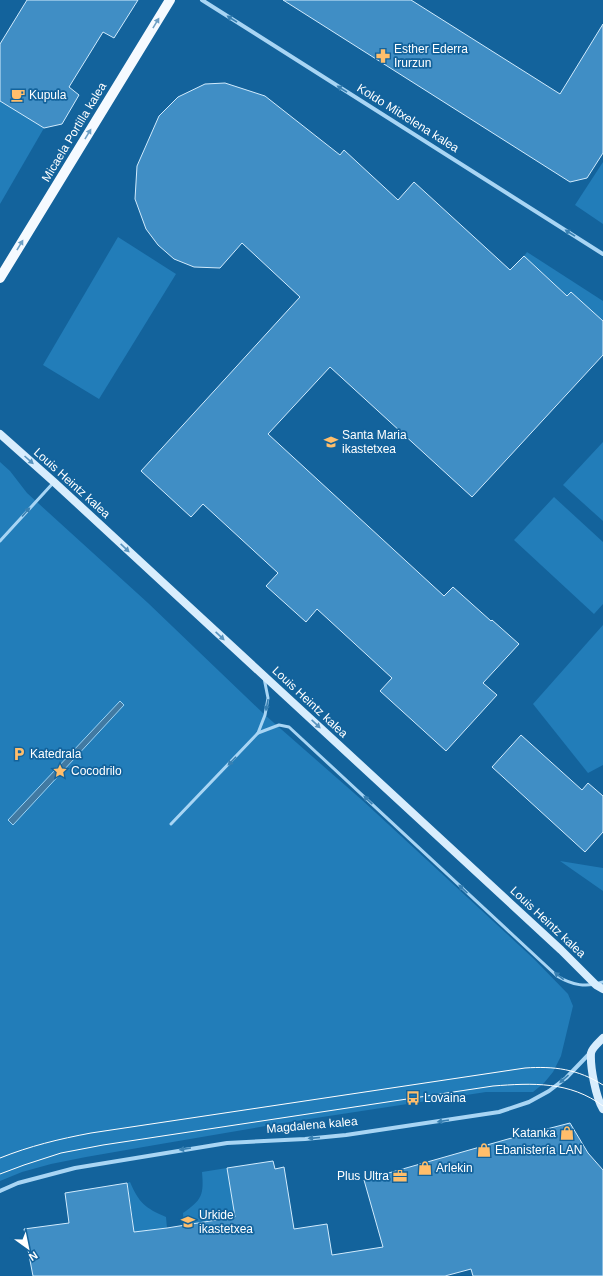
<svg xmlns="http://www.w3.org/2000/svg" width="603" height="1276" font-family="Helvetica,sans-serif">
  <style>
    .green { fill: #227db9 }
    .water { fill: #427aa2; stroke: #9ad3f6 }
    .building { fill: #408ec5; stroke: #d1ebfd }
    .lines { fill: none; stroke-linecap: round; stroke-linejoin: round }
    .service { stroke: #a8d5f4; stroke-width: 3 }
    .minor { stroke: #a8d5f4; stroke-width: 4 }
    .secondary { stroke: #d8edfd; stroke-width: 8 }
    .primary { stroke: #f5faff; stroke-width: 10 }
    .tram { stroke: #fff; stroke-width: 1 }
    .oneway { fill: #3880b2 }
    .oneway2 { fill: #6d9fc4 }
    .oneway3 { fill: #5893be }
    .labels { text-anchor: middle; stroke-width: 3.5; stroke-linejoin: round; paint-order: stroke }
    .poi-label { font-size: 12px; fill: #fff; stroke: #13639c; text-anchor: start }
    .street-label { font-size: 12px; fill: #fff; stroke: #13639c }
  </style>
  <rect width="100%" height="100%" fill="#13639c"/>
  <g class="green">
    <polygon points="0,101 44,128 0,204"/>
    <polygon points="603,162 603,224 575,205"/>
    <polygon points="118,237 176,274 99,399 43,365"/>
    <polygon points="527,252 603,301 603,321 567,296 524,256"/>
    <polygon points="603,442 603,521 563,485"/>
    <polygon points="0,462 10,471 27,493 148,603 265,715 362,800 534,959 568,994 573,1006 561,1056 553,1072 544,1083 533,1092 486,1092 283,1123 155,1145 86,1157 51,1164 22,1172 0,1181"/>
    <polygon points="554,497 603,542 603,604 594,614 514,540"/>
    <polygon points="603,625 603,765 588,773 533,704"/>
    <polygon points="560,861 603,868 603,891"/>
    <path d="M227,1168L235,1217L184,1225L183,1213C202,1200 204,1195 202,1172Z"/>
    <path d="M130,1182C139,1203 145,1208 166,1217L167,1228L125,1234L133,1220L127,1183Z"/>
  </g>
  <polygon class="water" points="120,701 124,705 13,825 8,820"/>
  <g class="building">
    <polygon points="27,0 138,0 114,38 103,32 69,87 79,95 62,124 44,128 0,101 0,44"/>
    <polygon points="283,0 411,0 560,94 603,24 603,153 587,178 570,182"/>
    <polygon points="225,83 265,96 340,155 344,150 398,200 414,182 510,270 524,256 567,296 571,292 603,321 603,355 472,497 330,367 268,434 444,596 453,587 491,621 492,620 519,644 483,683 497,695 446,751 380,691 392,678 317,609 306,622 266,586 278,573 203,504 191,517 141,471 300,297 242,243 220,268 194,267 174,259 158,245 146,229 135,199 137,166 159,116 178,97 205,84"/>
    <polygon points="521,735 582,790 588,783 603,796 603,832 585,852 492,767"/>
    <polygon points="570,1123 588,1153 603,1170 603,1276 473,1276 471,1269 445,1276 33,1276 24,1229 69,1223 65,1193 127,1183 134,1232 167,1228 235,1217 227,1168 273,1161 275,1169 284,1167 294,1229 327,1224 332,1255 383,1247 364,1180 508,1139"/>
  </g>
  <g class="lines">
    <g class="service">
      <polyline points="0,541 54,482"/>
      <path d="M258,733L279,725L289,727L557,976C572,985 586,988 603,982"/>
      <polyline points="171,824 258,733 265,715 268,698 264,678"/>
    </g>
    <g class="minor">
      <polyline points="202,0 603,254"/>
      <polyline points="0,1191 18,1183 75,1168 227,1143 305,1139 346,1135 499,1112 529,1102 549,1091 566,1078 590,1053"/>
    </g>
    <g class="secondary">
      <polyline points="0,434 54,482 561,950 596,985 603,989"/>
      <path d="M603,1038C599,1042 592,1048 591,1053C590,1067 596,1098 603,1109"/>
    </g>
    <polyline class="primary" points="0,278 170,0"/>
    <g class="tram">
      <path d="M0,1158C30,1146 59,1139 91,1133L525,1068C554,1066 578,1069 603,1085"/>
      <path d="M0,1174L24,1165L61,1153L103,1145L493,1086C532,1083 570,1081 603,1106"/>
    </g>
  </g>
  <defs><path id="oneway-solid" d="M-6-.8H1V-3.2L6.5 0L1 3.2V.8H-6Z"/></defs>
  <g class="oneway">
    <use href="#oneway-solid" transform="translate(232 19) rotate(-148)"/>
    <use href="#oneway-solid" transform="translate(342 89) rotate(-148)"/>
    <use href="#oneway-solid" transform="translate(570 233) rotate(-148)"/>
    <use href="#oneway-solid" transform="translate(26 512) rotate(-48)"/>
    <use href="#oneway-solid" transform="translate(267 705) rotate(101)"/>
    <use href="#oneway-solid" transform="translate(232 761) rotate(134)"/>
    <use href="#oneway-solid" transform="translate(368 800) rotate(-137)"/>
    <use href="#oneway-solid" transform="translate(463 889) rotate(-137)"/>
    <use href="#oneway-solid" transform="translate(559 976) rotate(-143)"/>
    <use href="#oneway-solid" transform="translate(564 1079) rotate(139)"/>
    <use href="#oneway-solid" transform="translate(443 1121) rotate(171)"/>
    <use href="#oneway-solid" transform="translate(314 1138) rotate(175)"/>
    <use href="#oneway-solid" transform="translate(185 1149) rotate(171)"/>
  </g>
  <g class="oneway2">
    <use href="#oneway-solid" transform="translate(156 23) rotate(-59)"/>
    <use href="#oneway-solid" transform="translate(88 134) rotate(-59)"/>
    <use href="#oneway-solid" transform="translate(20 245) rotate(-59)"/>
  </g>
  <g class="oneway3">
    <use href="#oneway-solid" transform="translate(29 460) rotate(42)"/>
    <use href="#oneway-solid" transform="translate(125 548) rotate(43)"/>
    <use href="#oneway-solid" transform="translate(220 636) rotate(43)"/>
    <use href="#oneway-solid" transform="translate(316 724) rotate(43)"/>
  </g>
  <defs>
    <symbol id="pharmacy-bare" viewBox="-9 -9 18 18"><path d="M-2-6h4v4h4v4h-4v4h-4v-4h-4v-4h4Z" fill="#ffbe6b" stroke="#13639c" stroke-width="2.5" paint-order="stroke"/></symbol>
    <symbol id="cafe-bare" viewBox="-9 -9 18 18"><path d="M-5.5-4.5H6V0H3Q3 3.5 0 3.5H-2.5Q-5.5 3.5-5.5 0ZM3-3.2v2h1.7v-2ZM-6 4.5H4V6H-6Z" fill="#ffbe6b" stroke="#13639c" stroke-width="2.5" paint-order="stroke"/></symbol>
    <symbol id="school-bare" viewBox="-9 -9 18 18"><path d="M0-5L7-2L0 1L-7-2ZM-4 1L0 2.5L4 1V4Q0 6-4 4Z" fill="#ffbe6b" stroke="#13639c" stroke-width="2.5" paint-order="stroke"/></symbol>
    <symbol id="parking-bare" viewBox="-9 -9 18 18"><path d="M-3.5-5.5H1a3.5 3.5 0 0 1 0 7H-1V5.5H-3.5ZM-1-3.4V-.6H.8a1.4 1.4 0 0 0 0-2.8Z" fill="#ffbe6b" stroke="#13639c" stroke-width="2.5" paint-order="stroke"/></symbol>
    <symbol id="sight-bare" viewBox="-9 -9 18 18"><path d="M0-6L1.8-2.2L6-1.7L2.9 1.2L3.7 5.4L0 3.3L-3.7 5.4L-2.9 1.2L-6-1.7L-1.8-2.2Z" fill="#ffbe6b" stroke="#13639c" stroke-width="2.5" paint-order="stroke"/></symbol>
    <symbol id="bus-bare" viewBox="-9 -9 18 18"><path d="M-5-6H5V4H4V6H2V4H-2V6H-4V4H-5ZM-3.5-4V0h7V-4ZM-3.5 1.2v1.5H-2V1.2ZM2 1.2v1.5H3.5V1.2Z" fill="#ffbe6b" stroke="#13639c" stroke-width="2.5" paint-order="stroke"/></symbol>
    <symbol id="shop-bare" viewBox="-9 -9 18 18"><path d="M-5-2.5h2.3a2.7 3.5 0 0 1 5.4 0H5L5.5 6h-11ZM-1.5-2.5h3a1.5 2.3 0 0 0-3 0Z" fill="#ffbe6b" stroke="#13639c" stroke-width="2.5" paint-order="stroke"/></symbol>
    <symbol id="office-bare" viewBox="-9 -9 18 18"><path d="M-6-3h4V-5.5h4V-3h4V5H-6ZM-1-4.5V-3h2v-1.5ZM-6 0V1H6V0Z" fill="#ffbe6b" stroke="#13639c" stroke-width="2.5" paint-order="stroke"/></symbol>
  </defs>
  <g fill-rule="evenodd">
    <use href="#pharmacy-bare" x="373" y="46" width="20" height="20"/>
    <use href="#cafe-bare" x="8" y="85" width="20" height="20"/>
    <use href="#school-bare" x="321" y="432" width="20" height="20"/>
    <use href="#parking-bare" x="9" y="744" width="20" height="20"/>
    <use href="#sight-bare" x="50" y="761" width="20" height="20"/>
    <use href="#bus-bare" x="403" y="1088" width="20" height="20"/>
    <use href="#shop-bare" x="557" y="1123" width="20" height="20"/>
    <use href="#shop-bare" x="474" y="1140" width="20" height="20"/>
    <use href="#shop-bare" x="415" y="1158" width="20" height="20"/>
    <use href="#office-bare" x="390" y="1166" width="20" height="20"/>
    <use href="#school-bare" x="178" y="1212" width="20" height="20"/>
  </g>
  <g class="labels">
    <g class="poi-label">
      <text x="394" y="53">Esther Ederra<tspan x="394" dy="14">Irurzun</tspan></text>
      <text x="29" y="99">Kupula</text>
      <text x="342" y="439">Santa Maria<tspan x="342" dy="14">ikastetxea</tspan></text>
      <text x="30" y="758">Katedrala</text>
      <text x="71" y="775">Cocodrilo</text>
      <text x="424" y="1102">Lovaina</text>
      <text x="556" y="1137" text-anchor="end">Katanka</text>
      <text x="495" y="1154">Ebanistería LAN</text>
      <text x="436" y="1172">Arlekin</text>
      <text x="389" y="1180" text-anchor="end">Plus Ultra</text>
      <text x="199" y="1219">Urkide<tspan x="199" dy="14">ikastetxea</tspan></text>
    </g>
    <g class="street-label">
      <text transform="translate(408 118) rotate(32)" y="4">Koldo Mitxelena kalea</text>
      <text transform="translate(74 132) rotate(-59)" y="4">Micaela Portilla kalea</text>
      <text transform="translate(72 483) rotate(42)" y="4">Louis Heintz kalea</text>
      <text transform="translate(310 702) rotate(43)" y="4">Louis Heintz kalea</text>
      <text transform="translate(548 922) rotate(43)" y="4">Louis Heintz kalea</text>
      <text transform="translate(312 1125) rotate(-5)" y="4">Magdalena kalea</text>
    </g>
  </g>
  <g transform="translate(28 1248) rotate(147)" stroke="#13639c" stroke-width="3" paint-order="stroke">
  <path d="M0-3L7 15L0 10L-7 15Z" fill="#ffffff"/>
  <text y="-6" font-size="11" font-weight="bold" text-anchor="middle" fill="#ffffff">N</text>
  </g>
</svg>
